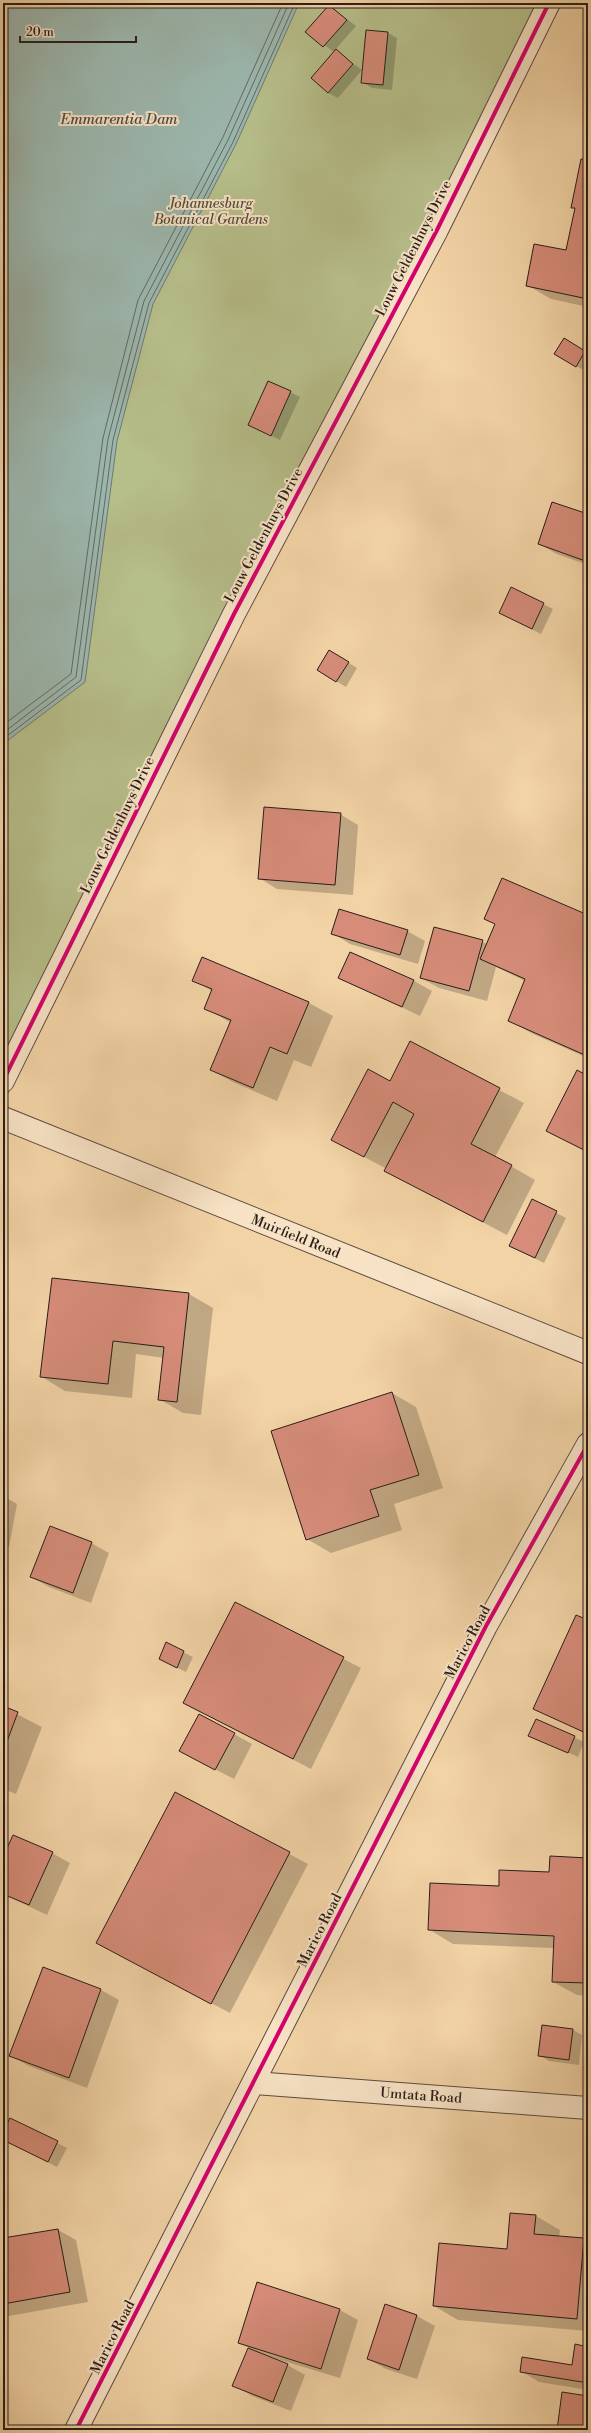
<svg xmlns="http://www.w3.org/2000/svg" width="591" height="2433" font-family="'Libre Bodoni',serif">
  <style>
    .green { fill: #b6be8a; stroke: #706e52 }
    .water { fill: #9cb7ae; stroke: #6e7972 }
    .shadow { fill: #0003 }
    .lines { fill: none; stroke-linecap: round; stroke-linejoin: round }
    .shore { stroke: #626a64; stroke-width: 1 }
    .building { fill: #d68c79; stroke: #291d19 }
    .street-casing { stroke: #5b4a3c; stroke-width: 24 }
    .street { stroke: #f7e2c5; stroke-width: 22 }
    .cycleway-casing { stroke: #f7e2c5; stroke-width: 6 }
    .cycleway { stroke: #d6006c; stroke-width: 4 }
    .labels { text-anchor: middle; stroke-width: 4; stroke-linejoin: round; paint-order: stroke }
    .park-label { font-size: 14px; font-style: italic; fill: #534d3b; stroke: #f7e2c5 }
    .street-label { font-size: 14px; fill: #291d19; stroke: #f7e2c5 }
    .water-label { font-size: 15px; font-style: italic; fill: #4c4b46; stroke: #f7e2c5 }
  </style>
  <rect width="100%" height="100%" fill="#f2d3a6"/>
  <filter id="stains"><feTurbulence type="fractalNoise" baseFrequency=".005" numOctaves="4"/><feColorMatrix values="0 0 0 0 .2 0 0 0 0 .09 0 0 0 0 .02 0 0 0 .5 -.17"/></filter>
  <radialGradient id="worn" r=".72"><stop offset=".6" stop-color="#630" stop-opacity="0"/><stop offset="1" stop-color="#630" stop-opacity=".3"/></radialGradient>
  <polygon class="green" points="3,3 544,3 3,1103"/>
  <polygon class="water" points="3,3 299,3 236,144 153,304 117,441 85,682 3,744"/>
  <g class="shadow">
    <polygon points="329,6 356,26 335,50 362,70 338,98 328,93 334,52 306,32"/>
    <polygon points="388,33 397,38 392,90 372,88 362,82"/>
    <polygon points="588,161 588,307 551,299 527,285 567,251 576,209 572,207"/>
    <polygon points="564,339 588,353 588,367 585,371 555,354"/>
    <polygon points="290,392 300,397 280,440 259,430"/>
    <polygon points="588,515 588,565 557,554 539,544"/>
    <polygon points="511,588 553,609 541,634 500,613"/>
    <polygon points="330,651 357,668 346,687 318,670"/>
    <polygon points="340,814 358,825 353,895 277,889 259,878"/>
    <polygon points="502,879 588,916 588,1058 533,1034 509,1020 525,981 496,967 487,1001 439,988 421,978 435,928 488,944 496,924"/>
    <polygon points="407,931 425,941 418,964 350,944 332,933"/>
    <polygon points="351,953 414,981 432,991 420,1016 340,978"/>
    <polygon points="203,958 309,1003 333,1016 311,1067 294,1060 277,1101 235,1083 211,1070 231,1023 205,1008 212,991 193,980"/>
    <polygon points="410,1043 524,1103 495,1157 535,1180 507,1235 410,1184 387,1169 332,1140 390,1082"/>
    <polygon points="532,1200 566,1218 544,1263 520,1251"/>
    <polygon points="189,1294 213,1308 201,1415 183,1413 159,1399 164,1358 136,1354 132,1398 65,1391 42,1377"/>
    <polygon points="392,1393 416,1407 443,1488 394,1504 402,1530 331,1553 307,1539"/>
    <polygon points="3,1496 17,1504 9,1547 3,1545"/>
    <polygon points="91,1543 109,1553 91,1603 49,1587 32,1577"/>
    <polygon points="235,1603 361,1668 311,1769 185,1703"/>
    <polygon points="588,1621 588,1735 534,1708"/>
    <polygon points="183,1652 193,1657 186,1672 169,1664"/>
    <polygon points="3,1707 42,1727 16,1794 3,1789"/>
    <polygon points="536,1720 584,1742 578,1757 530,1735"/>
    <polygon points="234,1734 252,1744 234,1779 199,1761"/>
    <polygon points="175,1793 308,1864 230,2013 97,1943"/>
    <polygon points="3,1833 7,1835 3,1844"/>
    <polygon points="52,1853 70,1863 47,1915 3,1894 3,1860"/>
    <polygon points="588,1859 588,1996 577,1995 553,1982 554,1948 453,1944 430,1930 500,1887"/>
    <polygon points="43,1969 101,1990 119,2000 87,2088 29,2066 11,2056"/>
    <polygon points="573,2030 582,2035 579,2065 549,2061 539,2055"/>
    <polygon points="11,2119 67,2148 57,2167 3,2139"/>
    <polygon points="536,2216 560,2230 559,2237 584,2239 588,2242 588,2331 458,2320 434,2306 508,2250"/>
    <polygon points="58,2230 76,2240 88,2302 3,2317 3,2239"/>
    <polygon points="258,2284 340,2310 358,2320 340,2378 277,2359 305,2375 291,2411 252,2396 234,2385 249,2348 240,2343"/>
    <polygon points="417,2316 435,2326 417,2379 386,2369 368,2359"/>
    <polygon points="588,2348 588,2390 539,2382 521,2371 573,2366"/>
  </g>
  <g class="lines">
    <g class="shore">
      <polyline points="3,725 71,674 103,438 138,300 223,137 283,3"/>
      <polyline points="3,733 76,677 108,439 144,301 228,140 289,3"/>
      <polyline points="3,739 81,680 113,440 149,303 233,142 295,3"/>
    </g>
  </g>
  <g class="building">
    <polygon points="329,5 347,20 323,47 305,32"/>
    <polygon points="366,30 388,32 383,85 361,83"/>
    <polygon points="336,49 353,64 328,93 311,78"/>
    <polygon points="581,159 588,160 588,299 526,286 534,244 566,250 575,208 571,208"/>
    <polygon points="564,338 585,351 576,367 554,354"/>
    <polygon points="268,381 291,391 271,436 248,425"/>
    <polygon points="552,502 588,514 588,562 538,544"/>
    <polygon points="511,587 544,603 532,629 499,613"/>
    <polygon points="329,650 349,662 336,682 317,670"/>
    <polygon points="264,807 341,813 335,885 258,879"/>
    <polygon points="502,878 588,915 587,1056 508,1021 525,979 480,959 495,924 484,919"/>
    <polygon points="339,909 408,930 400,955 331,934"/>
    <polygon points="434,927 483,940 469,991 420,978"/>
    <polygon points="350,952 414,980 402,1007 338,978"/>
    <polygon points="202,957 309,1002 287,1054 270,1047 253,1088 210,1070 231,1020 204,1009 212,989 192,981"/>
    <polygon points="410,1041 500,1088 471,1144 512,1165 483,1222 384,1171 414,1114 393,1102 364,1157 331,1140 368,1069 390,1081"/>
    <polygon points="577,1070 588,1076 588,1152 546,1131"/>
    <polygon points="532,1199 557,1211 535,1258 509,1246"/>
    <polygon points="52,1278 189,1293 177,1402 158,1400 164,1347 113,1341 108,1384 40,1377"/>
    <polygon points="392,1392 419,1475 370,1490 379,1516 306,1540 271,1431"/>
    <polygon points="50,1526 92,1542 73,1593 30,1577"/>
    <polygon points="235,1602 344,1657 293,1759 183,1703"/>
    <polygon points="576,1615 588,1620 588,1734 533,1709"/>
    <polygon points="166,1642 184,1651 177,1668 159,1659"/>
    <polygon points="3,1706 18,1712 3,1752"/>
    <polygon points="199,1714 235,1733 215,1770 179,1751"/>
    <polygon points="536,1719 575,1736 568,1753 528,1736"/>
    <polygon points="175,1792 290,1852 211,2004 96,1943"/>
    <polygon points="13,1835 53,1852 29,1905 3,1894 3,1857"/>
    <polygon points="550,1856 588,1858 588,1983 552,1982 554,1936 428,1930 430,1883 499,1886 499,1870 549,1872"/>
    <polygon points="43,1967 101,1989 69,2078 9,2056"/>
    <polygon points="542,2025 573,2029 569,2060 538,2056"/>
    <polygon points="10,2118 58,2141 48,2162 3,2140 3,2132"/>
    <polygon points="510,2213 536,2215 534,2234 584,2238 577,2319 433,2306 439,2243 507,2249"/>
    <polygon points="58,2229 70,2292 3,2304 3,2238"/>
    <polygon points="257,2282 340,2309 321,2369 238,2343"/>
    <polygon points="385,2304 417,2315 399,2370 367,2359"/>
    <polygon points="575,2344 588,2347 588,2383 520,2372 522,2357 572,2365"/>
    <polygon points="248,2348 288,2364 273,2402 232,2386"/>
    <polygon points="562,2392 588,2396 588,2430 557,2430"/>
  </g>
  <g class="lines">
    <defs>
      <g id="street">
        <polyline points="3,1081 234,614 437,230 549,3"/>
        <polyline points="3,1118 588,1353"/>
        <polyline points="254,2083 588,2108"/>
        <polyline points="76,2430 486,1626 588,1444"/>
      </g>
    </defs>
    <use href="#street" class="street-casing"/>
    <use href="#street" class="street"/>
    <defs>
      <g id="cycleway">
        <polyline points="3,1081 234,614 437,230 549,3"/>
        <polyline points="76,2430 486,1626 588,1444"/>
      </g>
    </defs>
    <use href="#cycleway" class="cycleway-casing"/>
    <use href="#cycleway" class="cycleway"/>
  </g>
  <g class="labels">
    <g class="park-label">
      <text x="211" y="208">Johannesburg<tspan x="211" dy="16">Botanical Gardens</tspan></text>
    </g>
    <g class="street-label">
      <text transform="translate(413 248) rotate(-63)" y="5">Louw Geldenhuys Drive</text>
      <text transform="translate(263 535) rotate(-62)" y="5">Louw Geldenhuys Drive</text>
      <text transform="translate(117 825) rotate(-64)" y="5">Louw Geldenhuys Drive</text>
      <text transform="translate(296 1236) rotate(22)" y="5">Muirfield Road</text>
      <text transform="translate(467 1642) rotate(-62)" y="5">Marico Road</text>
      <text transform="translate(319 1930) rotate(-63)" y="5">Marico Road</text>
      <text transform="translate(421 2095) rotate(4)" y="5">Umtata Road</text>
      <text transform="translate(112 2337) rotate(-63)" y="5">Marico Road</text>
    </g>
    <g class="water-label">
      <text x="119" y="124">Emmarentia Dam</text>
    </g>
  </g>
  <rect width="591" height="2433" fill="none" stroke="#f2d3a6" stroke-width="16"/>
  <rect x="4" y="4" width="583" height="2425" fill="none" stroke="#291d19" stroke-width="2"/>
  <rect x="8" y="8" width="575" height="2417" fill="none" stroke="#291d19"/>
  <path d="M20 36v6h116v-6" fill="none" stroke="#291d19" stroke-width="2"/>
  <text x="26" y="36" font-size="12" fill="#291d19" stroke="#f7e2c5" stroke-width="3" paint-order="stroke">20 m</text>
  <rect width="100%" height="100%" filter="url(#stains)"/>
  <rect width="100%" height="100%" fill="url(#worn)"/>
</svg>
